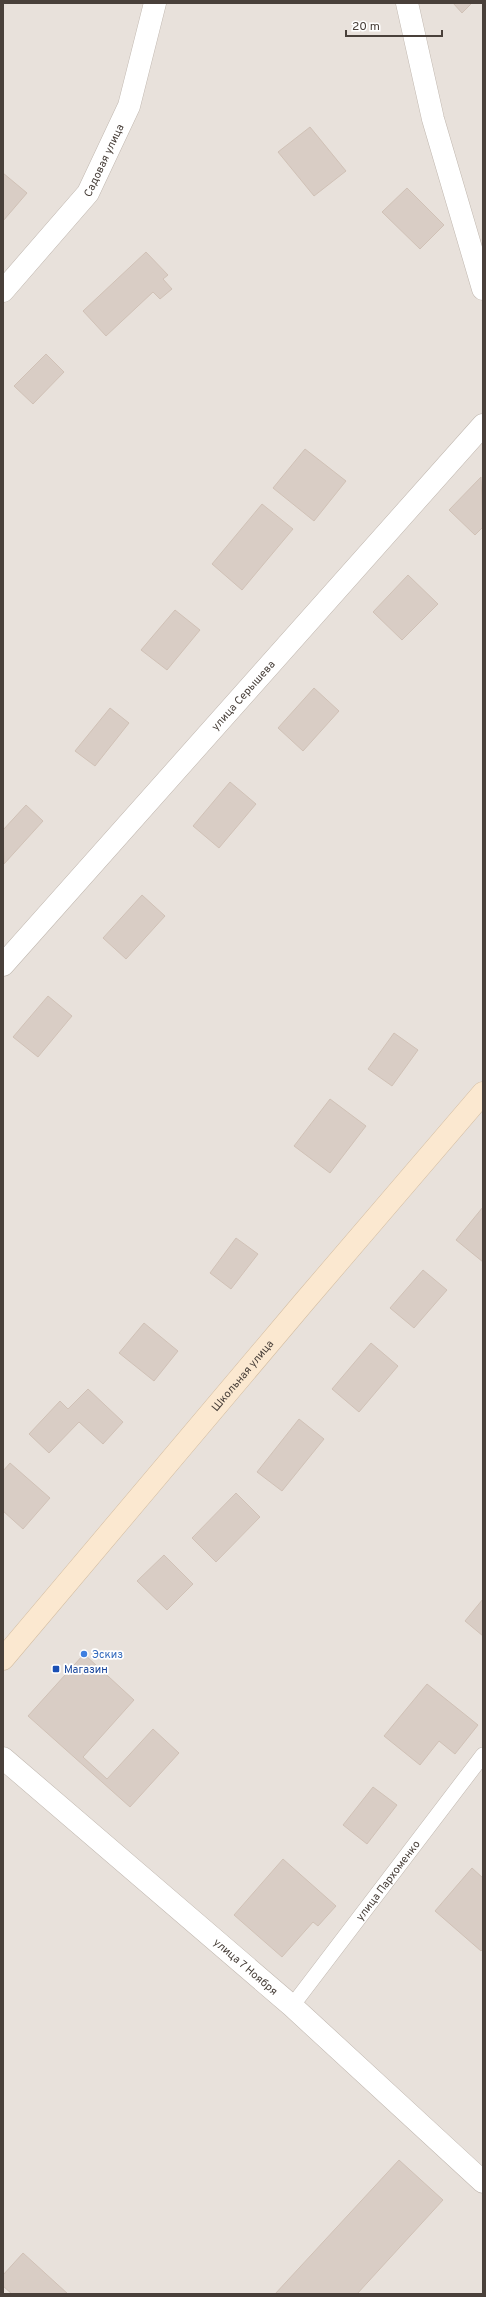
<svg xmlns="http://www.w3.org/2000/svg" width="486" height="2297" font-family="Overpass,sans-serif">
  <style>
    .residential { fill: #e8e1db }
    .building { fill: #d9cdc5; stroke: #d0c1b6 }
    .lines { fill: none; stroke-linecap: round; stroke-linejoin: round }
    .lane-casing { stroke: #c0b7af; stroke-width: 16 }
    .street-casing { stroke: #c0b7af; stroke-width: 23 }
    .secondary-casing { stroke: #d3bda2; stroke-width: 23 }
    .lane { stroke: #fff; stroke-width: 15 }
    .street { stroke: #fff; stroke-width: 22 }
    .secondary { stroke: #fbe8d0; stroke-width: 22 }
    .shop-dot { fill: #3f7fe0; stroke: #fff; stroke-width: 1.5 }
    .transit-dot { fill: #1a4fb4; stroke: #fff; stroke-width: 1.5 }
    .labels { text-anchor: middle; stroke-width: 3.5; stroke-linejoin: round; paint-order: stroke }
    .street-label { font-size: 11px; fill: #49403a; stroke: #fff }
    .shop-label { font-size: 11px; fill: #366cbe; stroke: #fff; text-anchor: start }
    .transit-label { font-size: 11px; fill: #164399; stroke: #fff; text-anchor: start }
  </style>
  <rect width="100%" height="100%" fill="#f5f1ec"/>
  <rect class="residential" x="3" y="3" width="480" height="2291"/>
  <g class="building">
    <polygon points="453,3 472,3 462,13"/>
    <polygon points="310,127 346,171 314,196 278,152"/>
    <polygon points="3,173 27,193 3,221"/>
    <polygon points="407,188 444,225 420,249 382,212"/>
    <polygon points="146,252 168,275 163,279 172,289 160,299 153,292 106,336 83,311"/>
    <polygon points="46,354 64,372 33,404 14,386"/>
    <polygon points="305,449 346,481 314,521 273,488"/>
    <polygon points="481,477 483,527 475,535 449,510"/>
    <polygon points="262,504 293,529 242,590 212,564"/>
    <polygon points="408,575 438,604 402,640 373,612"/>
    <polygon points="175,610 200,630 167,670 141,650"/>
    <polygon points="314,688 339,711 303,751 278,728"/>
    <polygon points="110,708 129,723 95,766 75,751"/>
    <polygon points="230,782 256,804 219,848 193,826"/>
    <polygon points="26,805 43,821 4,864 3,830"/>
    <polygon points="142,895 165,916 126,959 103,938"/>
    <polygon points="48,996 72,1016 38,1057 13,1037"/>
    <polygon points="394,1033 418,1050 392,1086 368,1069"/>
    <polygon points="330,1099 366,1126 330,1173 294,1146"/>
    <polygon points="483,1207 483,1262 456,1240"/>
    <polygon points="236,1238 258,1254 231,1289 210,1273"/>
    <polygon points="423,1270 447,1290 414,1328 390,1308"/>
    <polygon points="144,1323 178,1351 154,1381 119,1353"/>
    <polygon points="371,1343 398,1366 359,1412 332,1389"/>
    <polygon points="88,1389 123,1422 103,1444 79,1422 49,1453 29,1434 60,1401 68,1409"/>
    <polygon points="299,1419 324,1439 282,1491 257,1472"/>
    <polygon points="10,1463 50,1498 23,1529 3,1511 3,1471"/>
    <polygon points="236,1493 260,1517 216,1562 192,1538"/>
    <polygon points="164,1555 193,1584 167,1610 137,1581"/>
    <polygon points="483,1599 483,1636 465,1621"/>
    <polygon points="84,1654 134,1700 83,1757 107,1779 153,1729 179,1753 130,1807 28,1716"/>
    <polygon points="427,1684 478,1725 455,1754 439,1741 420,1765 384,1736"/>
    <polygon points="373,1787 397,1805 367,1844 343,1825"/>
    <polygon points="283,1859 336,1906 318,1926 313,1922 282,1957 234,1915"/>
    <polygon points="472,1868 483,1878 483,1949 481,1951 435,1911"/>
    <polygon points="399,2160 443,2200 357,2294 275,2294"/>
    <polygon points="23,2253 68,2294 12,2294 3,2286 3,2275"/>
  </g>
  <g class="lines">
    <defs>
      <g id="lane">
        <path id="s1" d="M292,2006L483,1755"/>
      </g>
      <g id="street">
        <polyline points="407,3 433,119 483,289"/>
        <path id="s2" d="M3,291L88,193L129,106L155,3"/>
        <path id="s3" d="M3,965L483,425"/>
        <path id="s4" d="M3,1758L292,2006L483,2182"/>
      </g>
      <g id="secondary">
        <path id="s5" d="M3,1659L304,1302L483,1093"/>
      </g>
    </defs>
    <use href="#lane" class="lane-casing"/>
    <use href="#street" class="street-casing"/>
    <use href="#secondary" class="secondary-casing"/>
    <use href="#lane" class="lane"/>
    <use href="#street" class="street"/>
    <use href="#secondary" class="secondary"/>
  </g>
  <circle class="shop-dot" cx="84" cy="1654" r="4"/>
  <rect class="transit-dot" x="52" y="1665" width="8" height="8" rx="2"/>
  <g class="labels">
    <g class="street-label">
      <text dy="4" stroke="none"><textPath href="#s2" startOffset="166">Садовая улица</textPath></text>
      <text dy="4" stroke="none"><textPath href="#s3" startOffset="361">улица Серышева</textPath></text>
      <text dy="4" stroke="none"><textPath href="#s5" startOffset="371">Школьная улица</textPath></text>
      <text dy="4" stroke="none"><textPath href="#s1" startOffset="158">улица Пархоменко</textPath></text>
      <text dy="4" stroke="none"><textPath href="#s4" startOffset="320">улица 7 Ноября</textPath></text>
    </g>
    <g class="shop-label">
      <text x="92" y="1658">Эскиз</text>
    </g>
    <g class="transit-label">
      <text x="64" y="1673">Магазин</text>
    </g>
  </g>
  <rect width="486" height="2297" fill="none" stroke="#49403a" stroke-width="8"/>
  <path d="M346 30v6h96v-6" fill="none" stroke="#49403a" stroke-width="2"/>
  <text x="352" y="30" font-size="12" fill="#49403a" stroke="#ffffff" stroke-width="3" paint-order="stroke">20 m</text>
</svg>
